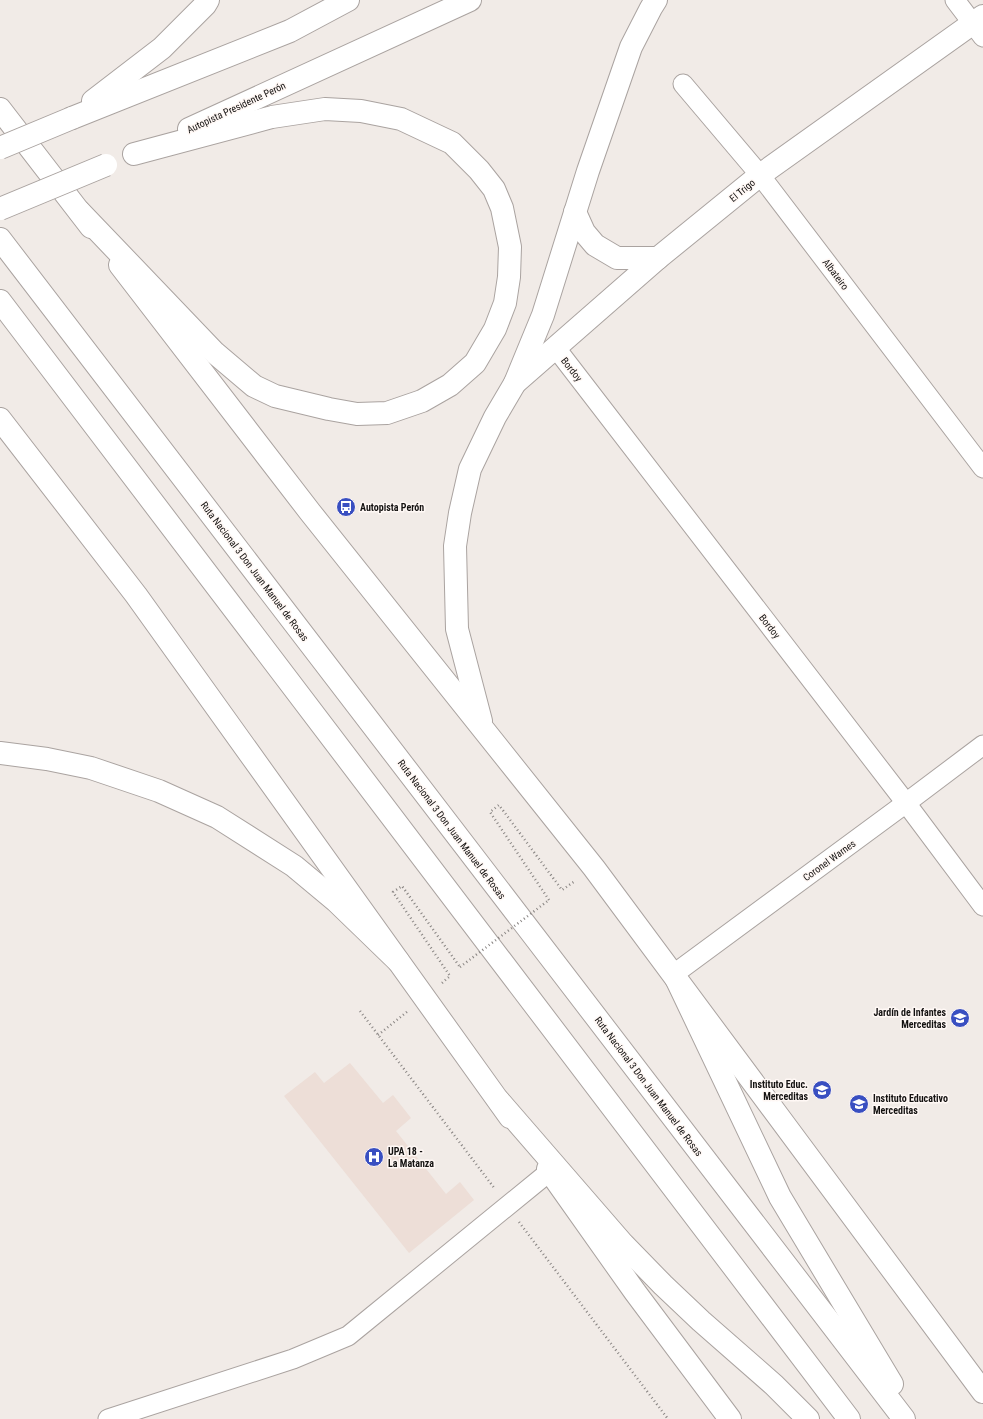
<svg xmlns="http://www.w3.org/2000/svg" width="983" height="1419" font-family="'Roboto Condensed',sans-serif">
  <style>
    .built { fill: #edded7 }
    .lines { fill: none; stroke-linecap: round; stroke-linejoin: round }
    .street-casing { stroke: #aaa3a0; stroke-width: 21 }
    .secondary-casing { stroke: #aaa3a0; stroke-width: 24 }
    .highway-casing { stroke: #aaa3a0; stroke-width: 24 }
    .path { stroke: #898583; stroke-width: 2.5; stroke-dasharray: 1 3; stroke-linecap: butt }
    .street { stroke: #fff; stroke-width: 19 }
    .secondary { stroke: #fff; stroke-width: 22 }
    .highway { stroke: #fff; stroke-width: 22 }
    .highway-bridge-casing { stroke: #aaa3a0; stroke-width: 24; stroke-linecap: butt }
    .path-bridge { stroke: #898583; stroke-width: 2.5; stroke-dasharray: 1 3; stroke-linecap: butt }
    .highway-bridge { stroke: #fff; stroke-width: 22 }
    .labels { text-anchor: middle; stroke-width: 3; stroke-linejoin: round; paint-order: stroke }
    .street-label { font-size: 10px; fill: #141211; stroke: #fff8f5 }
    .poi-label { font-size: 10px; font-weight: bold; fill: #141211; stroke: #fff8f5; text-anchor: start }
  </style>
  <rect width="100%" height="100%" fill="#f1ebe7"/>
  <polygon class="built" points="350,1063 383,1103 393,1095 411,1118 396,1131 446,1194 460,1182 474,1200 409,1253 284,1096 315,1072 324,1083"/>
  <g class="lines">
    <defs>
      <g id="street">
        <polyline points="955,0 983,37"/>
        <polyline points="683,84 760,175 983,468"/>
        <polyline points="555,347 906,803 983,906"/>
        <polyline points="674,974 906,803 983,745"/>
        <polyline points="108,1419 293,1359 348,1336 549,1172"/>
      </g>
      <g id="secondary">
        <polyline points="0,109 91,227"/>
        <polyline points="120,265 310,512 594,868 983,1392"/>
        <polyline points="0,419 136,595 510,1117"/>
        <polyline points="481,721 457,629 455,546 460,513 470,469 495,417 515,383 658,258 760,175 983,16"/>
        <polyline points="548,1169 635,1292 730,1419"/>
      </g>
      <g id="highway">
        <polyline points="93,101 162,48 205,5 208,0"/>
        <polyline points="72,118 290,31 348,0"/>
        <polyline points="189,129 470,0"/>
        <polyline points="80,212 215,353 254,386 275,396 329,409 357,414 387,413 422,401 450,385 475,363 495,329 505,303 509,277 510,247 502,208 494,189 479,170 452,143 401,119 361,111 325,109 272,117 134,154"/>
        <polyline points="575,212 584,232 595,245 617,258 658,258"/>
        <polyline points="0,239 904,1419"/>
        <polyline points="0,301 849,1419"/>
        <polyline points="515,383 543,315 588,171 631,47 651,8 656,0"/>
        <polyline points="0,753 47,759 91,768 159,791 217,817 294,866 336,901 398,961"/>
        <polyline points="674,974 780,1197 892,1384"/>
        <polyline points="499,1101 623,1244 663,1285 701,1321 774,1385 808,1419"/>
      </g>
    </defs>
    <use href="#street" class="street-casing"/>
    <use href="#secondary" class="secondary-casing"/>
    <use href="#highway" class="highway-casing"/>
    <g class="path">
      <polyline points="549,900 490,812 499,805 562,890 575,881"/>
      <polyline points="442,983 450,976 393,892 402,886 460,967"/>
      <polyline points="360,1011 495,1189"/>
      <polyline points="378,1035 408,1011"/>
      <polyline points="519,1222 668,1419"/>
    </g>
    <use href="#street" class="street"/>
    <use href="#secondary" class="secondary"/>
    <use href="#highway" class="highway"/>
    <defs>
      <g id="highway-bridge">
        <polyline points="0,148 72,118"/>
        <polyline points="0,209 106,165"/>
      </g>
    </defs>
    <use href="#highway-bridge" class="highway-bridge-casing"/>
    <polyline class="path-bridge" points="460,967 549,900"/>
    <use href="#highway-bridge" class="highway-bridge"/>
  </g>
  <defs>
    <symbol id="bus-disc" viewBox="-11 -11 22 22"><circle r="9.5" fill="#394fc1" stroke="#fff8f5"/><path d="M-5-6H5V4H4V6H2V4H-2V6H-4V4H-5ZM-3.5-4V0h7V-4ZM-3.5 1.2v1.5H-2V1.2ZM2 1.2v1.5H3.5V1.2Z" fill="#fff"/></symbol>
    <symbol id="school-disc" viewBox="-11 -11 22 22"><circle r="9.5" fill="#394fc1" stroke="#fff8f5"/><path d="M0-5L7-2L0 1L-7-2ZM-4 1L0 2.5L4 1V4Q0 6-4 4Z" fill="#fff"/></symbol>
    <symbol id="hospital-disc" viewBox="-11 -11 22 22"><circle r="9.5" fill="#394fc1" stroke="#fff8f5"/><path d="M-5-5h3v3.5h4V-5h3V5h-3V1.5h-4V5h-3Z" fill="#fff"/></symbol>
  </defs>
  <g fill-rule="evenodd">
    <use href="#bus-disc" x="335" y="496" width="22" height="22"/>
    <use href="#school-disc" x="949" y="1007" width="22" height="22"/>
    <use href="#school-disc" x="811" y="1079" width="22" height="22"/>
    <use href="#school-disc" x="848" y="1093" width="22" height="22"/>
    <use href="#hospital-disc" x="363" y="1146" width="22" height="22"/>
  </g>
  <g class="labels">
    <g class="street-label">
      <text transform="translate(236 107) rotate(-25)" y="4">Autopista Presidente Perón</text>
      <text transform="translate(742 190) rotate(-39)" y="4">El Trigo</text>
      <text transform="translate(836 274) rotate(53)" y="4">Albateiro</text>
      <text transform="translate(572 369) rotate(52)" y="4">Bordoy</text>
      <text transform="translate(255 571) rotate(53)" y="4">Ruta Nacional 3 Don Juan Manuel de Rosas</text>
      <text transform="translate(770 626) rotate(52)" y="4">Bordoy</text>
      <text transform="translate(452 829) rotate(53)" y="4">Ruta Nacional 3 Don Juan Manuel de Rosas</text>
      <text transform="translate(829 860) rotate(-36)" y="4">Coronel Warnes</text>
      <text transform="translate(649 1086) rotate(53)" y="4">Ruta Nacional 3 Don Juan Manuel de Rosas</text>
    </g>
    <g class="poi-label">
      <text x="360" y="511">Autopista Perón</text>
      <text x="946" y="1016" text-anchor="end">Jardín de Infantes<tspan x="946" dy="12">Merceditas</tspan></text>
      <text x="808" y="1088" text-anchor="end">Instituto Educ.<tspan x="808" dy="12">Merceditas</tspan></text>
      <text x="873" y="1102">Instituto Educativo<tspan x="873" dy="12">Merceditas</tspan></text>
      <text x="388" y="1155">UPA 18 -<tspan x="388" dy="12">La Matanza</tspan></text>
    </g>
  </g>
</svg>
